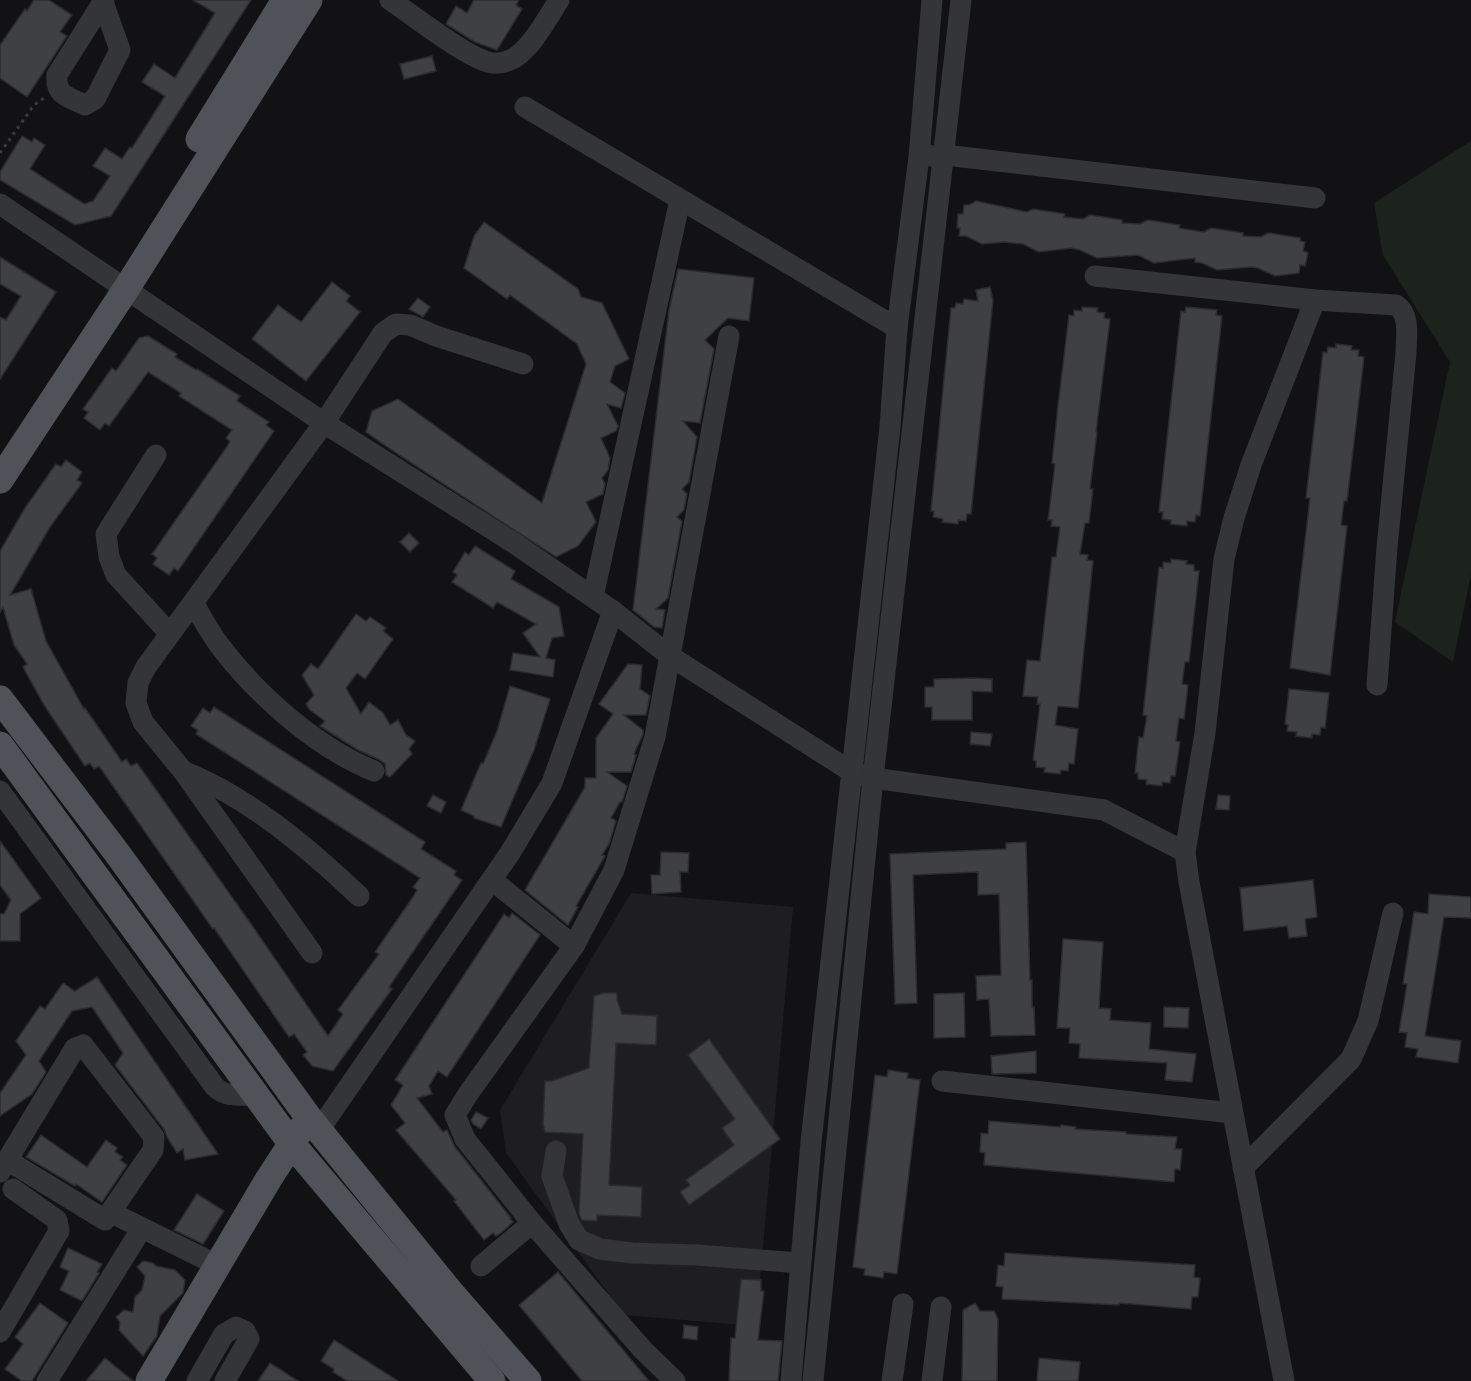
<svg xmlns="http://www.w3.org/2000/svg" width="1471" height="1381" font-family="Jost,sans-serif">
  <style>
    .built { fill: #1e1e21 }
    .green { fill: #1c231c }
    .building { fill: #3e4044; stroke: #2c2c30; stroke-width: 1.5 }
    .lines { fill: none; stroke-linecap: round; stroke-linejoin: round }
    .path { stroke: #393c40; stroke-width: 3; stroke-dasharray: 3 4.5; stroke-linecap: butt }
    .minor { stroke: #333539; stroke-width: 21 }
    .major { stroke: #4f5258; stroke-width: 27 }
  </style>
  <rect width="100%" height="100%" fill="#121214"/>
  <polygon class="built" points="631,893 793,907 756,1326 624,1315 506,1153 500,1110"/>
  <polygon class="green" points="1471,141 1471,574 1453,662 1395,622 1450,362 1383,255 1374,203"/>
  <g class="building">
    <polygon points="34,0 49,0 72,15 60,32 67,36 27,97 0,78 0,45 25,9 27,11"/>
    <polygon points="193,0 251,0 111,216 75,225 0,180 0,172 22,136 32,142 34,138 45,145 30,169 84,204 93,201 110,176 93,166 105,148 122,159 130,147 132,148 165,96 142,82 154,64 175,78 215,13"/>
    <polygon points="474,0 519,0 516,5 522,9 497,50 475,42 446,24 456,6 467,13"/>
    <polygon points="432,56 436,71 404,79 400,64"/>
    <polygon points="976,201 1027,212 1033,209 1065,214 1064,217 1083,219 1090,215 1122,220 1122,223 1140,224 1148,220 1180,225 1179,228 1184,229 1204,232 1211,228 1243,233 1243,236 1261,237 1268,233 1300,238 1300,241 1305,242 1303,251 1308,253 1305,266 1300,265 1299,273 1275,276 1258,268 1251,267 1217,270 1202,263 1195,262 1195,258 1154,263 1138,255 1097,258 1080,250 1071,248 1039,252 1023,244 1004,242 982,244 966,236 959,236 960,228 957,228 958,214 963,214 964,205 969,205"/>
    <polygon points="484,222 578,289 581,297 602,303 629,359 615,366 610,382 625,393 621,408 607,404 618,426 616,431 601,438 610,458 608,470 602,478 605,484 603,494 586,502 596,522 578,546 556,557 393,451 366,432 372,411 398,399 542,503 586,364 577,344 510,295 507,299 464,268 474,236"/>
    <polygon points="0,257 56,292 0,379 0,317 6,320 21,296 0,284"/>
    <polygon points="678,269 754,278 749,321 728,318 705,340 714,349 700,423 683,421 697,437 689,482 682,489 687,494 684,510 677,517 682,521 668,598 656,609 665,610 662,628 654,627 633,610 669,310"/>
    <polygon points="332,282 350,296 346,301 360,312 306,381 252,339 278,305 301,322"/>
    <polygon points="990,287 993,300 971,514 967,514 966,521 958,520 958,524 942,522 943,519 933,517 934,511 931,511 951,308 955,308 956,303 963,304 964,299 978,301 976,290"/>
    <polygon points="418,298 430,307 423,317 409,309"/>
    <polygon points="1082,307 1098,308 1097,312 1105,313 1104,318 1110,319 1096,432 1097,432 1090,489 1093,489 1089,523 1085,523 1080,554 1088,555 1087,560 1093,561 1078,708 1058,706 1055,725 1078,729 1074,764 1069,763 1068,771 1061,770 1060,774 1044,772 1045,768 1036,767 1036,761 1033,760 1040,704 1037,704 1038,697 1023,696 1027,660 1040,661 1052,557 1056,557 1060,527 1051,526 1052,520 1048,520 1055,464 1052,463 1058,406 1069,315 1074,316 1074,310 1082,311"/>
    <polygon points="1186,307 1217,310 1216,315 1222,316 1200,516 1196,515 1195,522 1187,521 1187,526 1171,524 1171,520 1162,519 1163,512 1159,512 1181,311 1185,312"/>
    <polygon points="148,336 177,354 175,357 196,370 197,369 240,396 237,401 269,422 266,425 274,431 178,571 174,568 169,575 153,564 157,558 152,554 226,448 230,441 226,438 232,430 179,396 181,393 148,372 109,426 105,423 100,430 84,418 88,412 83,409 112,368 116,371 139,338"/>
    <polygon points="1336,344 1352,346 1351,350 1359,350 1358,356 1364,357 1347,501 1344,501 1341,525 1347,526 1330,675 1290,668 1310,498 1306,498 1323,352 1327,353 1328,347 1336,348"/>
    <polygon points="66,460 82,472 77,480 82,483 50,527 10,595 31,589 46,641 84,709 85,708 122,762 126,759 131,766 137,763 251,924 328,1036 343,1014 338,1010 379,954 375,952 413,897 417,890 413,887 420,878 196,734 198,730 191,726 203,708 210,713 214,707 425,842 421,849 456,871 454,875 462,880 389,987 392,989 333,1071 312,1066 303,1055 307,1052 294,1034 289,1037 214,928 213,929 99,766 94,769 90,763 85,766 44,705 23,667 27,664 14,645 3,607 0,613 0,551 25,508 56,464 61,467"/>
    <polygon points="409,533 419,543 410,552 400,542"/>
    <polygon points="475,546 515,571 511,579 559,607 564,636 552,638 546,658 555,660 553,677 510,670 513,653 540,657 523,633 536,624 497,602 493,608 452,582 457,575 453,572 465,552 469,555"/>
    <polygon points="1171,559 1187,561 1186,564 1194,565 1194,571 1199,571 1189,662 1185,662 1182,684 1188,685 1184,719 1179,718 1176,741 1180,742 1175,776 1171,776 1170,783 1162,782 1162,786 1146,784 1147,780 1138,779 1138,773 1135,773 1139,737 1143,738 1147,716 1143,715 1159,567 1163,568 1163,562 1171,563"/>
    <polygon points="356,614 366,621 370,617 386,628 383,631 393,639 365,679 357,673 346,688 361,714 369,702 383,713 390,725 398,720 406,735 415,741 409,749 412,754 390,777 386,775 385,764 380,760 358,750 320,726 325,721 310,710 306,704 314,695 302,675 311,664 318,669"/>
    <polygon points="628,664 642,665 640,689 650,696 646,715 624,715 643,730 643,734 634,754 636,755 631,772 607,772 627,786 622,802 620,802 611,818 616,821 609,844 602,855 605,856 576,906 578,907 568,925 525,890 585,787 585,778 596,778 596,738 613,714 599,704"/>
    <polygon points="974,678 992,679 992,692 972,691 972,720 932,720 932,707 925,707 925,687 934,687 934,679"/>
    <polygon points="510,686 550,699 534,750 501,827 474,818 474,816 461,810 481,763 483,764 497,731"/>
    <polygon points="1289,689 1329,693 1325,728 1321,727 1320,735 1312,734 1312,738 1296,736 1297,732 1287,731 1288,725 1285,724"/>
    <polygon points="971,732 992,734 990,746 970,744"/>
    <polygon points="433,795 446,802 441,813 427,806"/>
    <polygon points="1218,795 1230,796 1229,810 1216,809"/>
    <polygon points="0,841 41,898 20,914 20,941 0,941 0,914 4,914 11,900 0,885"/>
    <polygon points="1026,842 1030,980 1032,980 1032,1007 1034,1007 1035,1035 991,1036 989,999 977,1000 976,976 1001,975 999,894 978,895 978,872 913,875 917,1003 895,1004 890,854 1006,849 1006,843"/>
    <polygon points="661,852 689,853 688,872 680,872 681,892 652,894 651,875 660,875"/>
    <polygon points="1313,880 1317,917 1305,919 1307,936 1289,938 1287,926 1244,931 1240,888"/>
    <polygon points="1429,894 1471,897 1471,918 1444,917 1425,1036 1461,1041 1458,1063 1416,1057 1418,1049 1405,1047 1407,1033 1399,1032 1407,984 1403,984 1414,912 1428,914"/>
    <polygon points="512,913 540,935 447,1077 438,1071 429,1086 432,1094 417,1098 443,1132 447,1130 455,1147 511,1218 510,1219 513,1222 502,1232 496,1236 493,1233 484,1240 454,1201 456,1200 396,1130 405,1123 391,1105 403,1085 395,1080 504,914 509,918"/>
    <polygon points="1063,939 1103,942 1099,1008 1111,1009 1110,1020 1151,1023 1149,1049 1196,1054 1192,1082 1165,1080 1167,1063 1079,1058 1080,1044 1069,1043 1070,1028 1057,1028"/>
    <polygon points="97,977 218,1154 185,1160 183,1149 177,1153 167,1137 164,1129 115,1065 123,1053 92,1007 72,1011 39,1061 46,1072 32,1094 0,1116 0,1093 26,1055 16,1041 40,1006 45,1009 63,983 75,991"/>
    <polygon points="604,993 617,993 617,1000 622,1014 657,1016 656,1045 616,1043 609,1185 642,1187 641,1217 597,1215 597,1221 582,1220 579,1214 583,1134 545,1132 543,1124 545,1081 552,1081 589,1068 594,996"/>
    <polygon points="964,993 965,1037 934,1038 934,994"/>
    <polygon points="1164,1007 1189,1008 1188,1028 1164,1027"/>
    <polygon points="709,1039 780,1139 689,1205 680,1192 690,1185 686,1180 734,1145 722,1128 735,1119 688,1055"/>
    <polygon points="1036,1051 1036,1073 992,1074 991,1056"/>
    <polygon points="888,1070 908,1073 907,1078 920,1080 897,1274 884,1272 883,1278 864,1275 865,1269 853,1267 875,1075 887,1077"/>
    <polygon points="476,1112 488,1118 481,1129 473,1124 471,1120"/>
    <polygon points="989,1121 1060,1127 1061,1125 1076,1127 1075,1129 1126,1132 1126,1134 1177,1137 1175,1149 1182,1149 1180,1170 1175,1169 1174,1182 984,1165 985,1153 980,1152 981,1133 988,1134"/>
    <polygon points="41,1135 87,1167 106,1140 117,1148 115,1152 123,1157 120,1160 127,1165 102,1202 76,1184 75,1186 26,1157"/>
    <polygon points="197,1194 224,1211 203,1244 174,1230"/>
    <polygon points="68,1248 102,1264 97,1272 99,1273 82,1301 60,1290 69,1271 60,1267"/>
    <polygon points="1005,1253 1195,1265 1194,1277 1200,1278 1198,1297 1192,1297 1191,1309 1119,1303 1119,1305 1002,1299 1003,1287 996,1286 998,1265 1004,1266"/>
    <polygon points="143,1261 153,1263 156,1266 175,1270 185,1280 183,1293 160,1316 157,1336 143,1356 119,1330 120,1322 116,1317 124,1310 133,1312 135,1297 142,1290 145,1276 137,1267"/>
    <polygon points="558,1272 649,1381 582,1381 519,1305"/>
    <polygon points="741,1279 761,1280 761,1291 764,1291 758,1340 782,1341 778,1381 729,1381 731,1338 735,1338"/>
    <polygon points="40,1303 68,1323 32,1381 22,1381 5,1369 23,1344 15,1337"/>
    <polygon points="975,1303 980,1311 994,1311 998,1319 997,1381 962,1381 963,1310"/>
    <polygon points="684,1325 698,1327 697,1340 683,1338"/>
    <polygon points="334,1340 398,1381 347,1381 333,1372 334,1369 321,1361"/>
    <polygon points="105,1358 133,1381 86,1381"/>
    <polygon points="1039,1358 1080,1362 1078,1381 1037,1381"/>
    <polygon points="270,1363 298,1381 258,1381"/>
  </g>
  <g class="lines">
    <polyline class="path" points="0,153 34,105 44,98"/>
    <g class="minor">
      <path d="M390,0C413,15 468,59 492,63C497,64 506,62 510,60C529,53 548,17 559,0"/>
      <path d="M103,2L57,75C55,96 69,97 85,105L95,99L120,50L103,2L104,0"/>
      <polyline points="525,107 897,328"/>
      <polyline points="931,156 945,155 1315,198"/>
      <polyline points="0,204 324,423 514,543 613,611 670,656 852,772 873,778 1104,810 1185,852 1189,882 1284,1381"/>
      <path d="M1095,276L1315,300L1396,305C1411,315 1406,337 1406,353L1387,547L1377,685"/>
      <polyline points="156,455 106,534 109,557 116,575 170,634"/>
      <polyline points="593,597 680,200"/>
      <path d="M193,603C202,617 210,633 220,646C258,696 317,748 374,771"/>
      <path d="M183,771C250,798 307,847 359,896"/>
      <path d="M0,791L215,1087C227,1098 241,1095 256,1095"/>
      <polyline points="1185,852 1205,733 1224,559 1234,518 1251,465 1315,300"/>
      <polyline points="492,880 574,946 468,1094 455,1115 465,1139 532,1223"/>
      <polyline points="574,946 614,870 655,737 729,336"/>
      <polyline points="312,953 183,771 143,722 136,703 138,683 146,667 324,423 383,333 396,324 410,325 436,336 523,364"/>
      <polyline points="942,1081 1232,1113"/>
      <polyline points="319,1130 510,853 552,783 613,611"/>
      <polyline points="556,1151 552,1176 569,1224 579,1240 600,1249 632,1253 697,1255 800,1263"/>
      <polyline points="1243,1168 1351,1059 1368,1021 1393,913"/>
      <polyline points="0,1172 75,1048 83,1045 154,1137 153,1150 105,1220 7,1160"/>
      <polyline points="112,1213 217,1265"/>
      <polyline points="481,1266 532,1223 643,1350 675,1381"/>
      <polyline points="0,1332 59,1231 57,1220 13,1189"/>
      <polyline points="47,1381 142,1228"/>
      <polyline points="197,1381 224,1334 236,1327 245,1331 249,1339 225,1381"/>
      <polyline points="791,1381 811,1142 890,427 897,328 919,157 932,0"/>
      <polyline points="813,1381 873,778 961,0"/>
      <polyline points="892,1381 903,1304"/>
      <polyline points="932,1381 941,1307"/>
    </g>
    <g class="major">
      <polyline points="199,139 285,0"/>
      <polyline points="0,480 126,289 309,0"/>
      <polyline points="0,699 117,853 309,1118 452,1294 528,1381"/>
      <polyline points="0,745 291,1143 492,1381"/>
      <polyline points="149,1381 268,1180 301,1129"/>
    </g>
  </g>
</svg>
